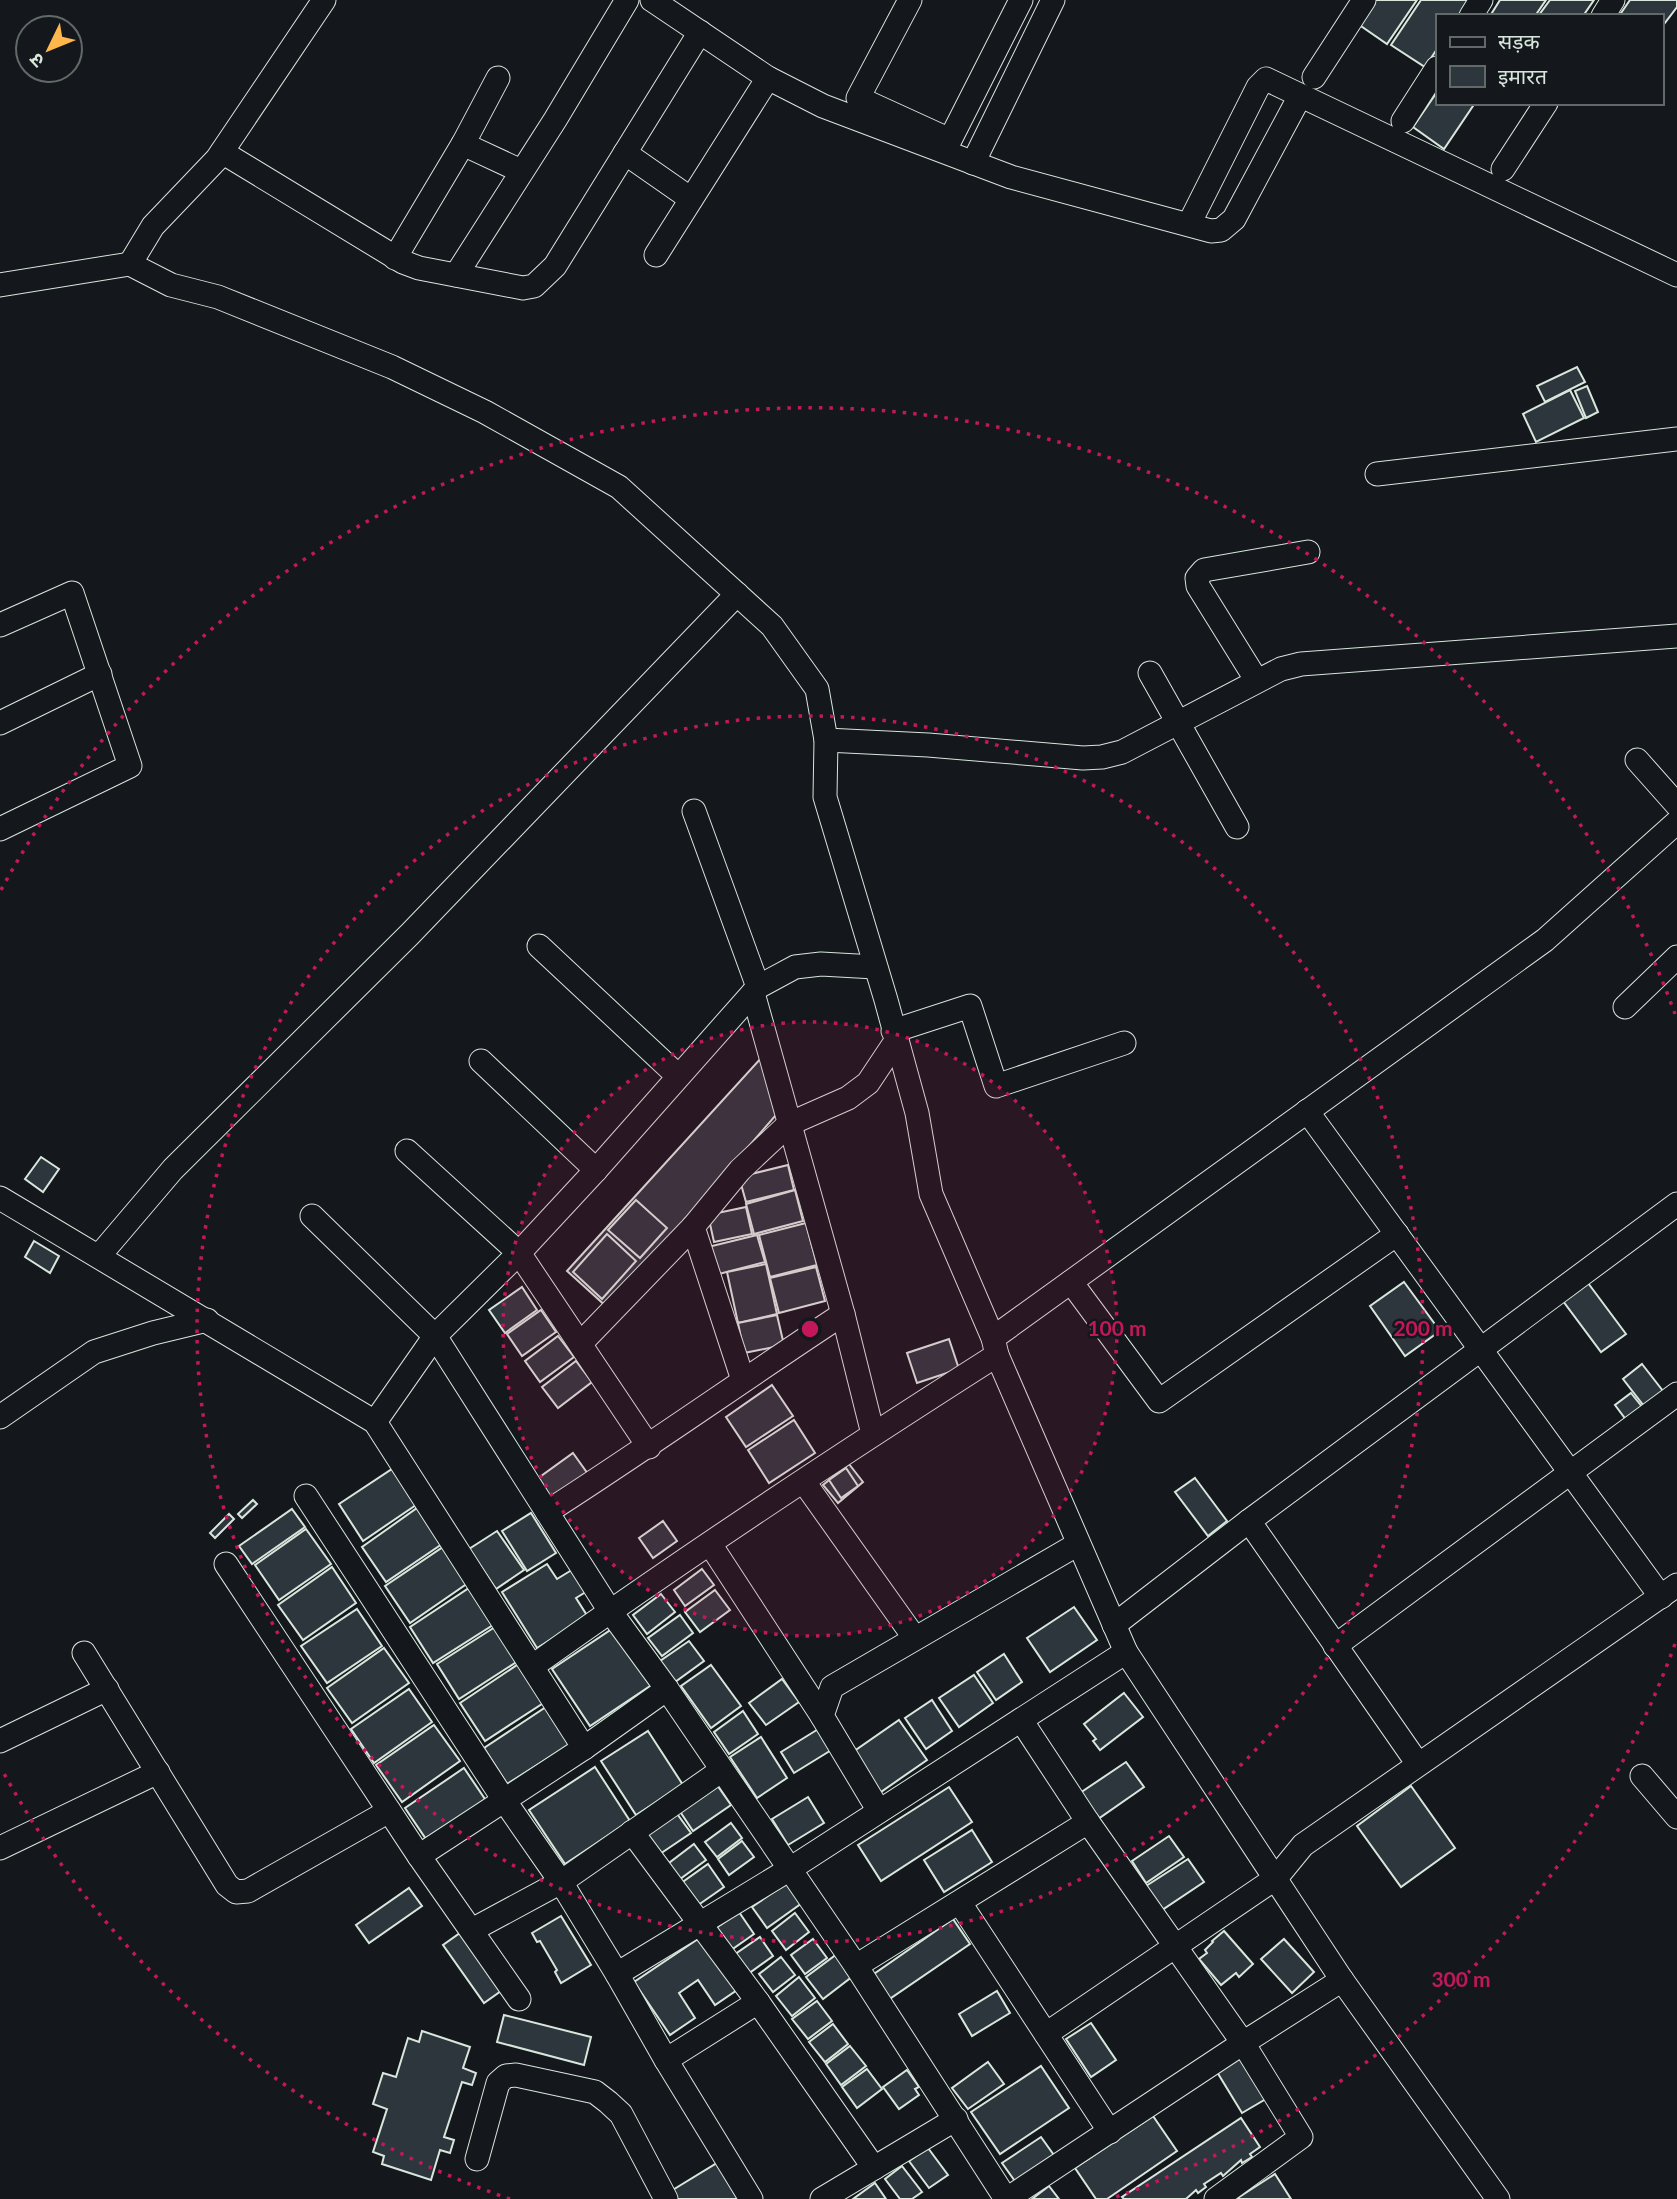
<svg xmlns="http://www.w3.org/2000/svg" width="1677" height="2199" font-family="Lato,'Noto Sans Devanagari',sans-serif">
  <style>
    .building { fill: #2c363c; stroke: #d8e6dc; stroke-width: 2 }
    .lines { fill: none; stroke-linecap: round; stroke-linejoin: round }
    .minor-casing { stroke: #d8e6dc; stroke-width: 25 }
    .minor { stroke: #14181c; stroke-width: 23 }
    .ring { fill: none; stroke: #c2185b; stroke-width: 3.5; stroke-dasharray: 3.5 7 }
    .centre { fill: #c2185b; stroke: #14181c; stroke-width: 3.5 }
    .ring-label { font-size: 21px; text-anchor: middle; font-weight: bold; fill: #c2185b; stroke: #14181c; stroke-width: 5; stroke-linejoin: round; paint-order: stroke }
  </style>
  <rect width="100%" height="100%" fill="#14181c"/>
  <g class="building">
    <polygon points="1374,0 1417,0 1387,44 1358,24"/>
    <polygon points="1421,0 1470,0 1459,16 1437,16 1437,49 1425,67 1391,45"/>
    <polygon points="1500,0 1546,0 1535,16 1490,16"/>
    <polygon points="1550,0 1594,0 1583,16 1541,16 1539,15"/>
    <polygon points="1630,0 1677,0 1677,7 1661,28 1661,16 1619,16"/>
    <polygon points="1437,92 1437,103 1475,103 1444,149 1413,127"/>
    <polygon points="1577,367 1585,382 1545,402 1537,386"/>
    <polygon points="1587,386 1598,412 1586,418 1575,391"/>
    <polygon points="1570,390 1584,418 1536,442 1523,414"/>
    <polygon points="762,1057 776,1115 608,1308 567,1271"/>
    <polygon points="41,1157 59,1169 43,1192 25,1179"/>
    <polygon points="788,1165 794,1190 746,1202 739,1177"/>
    <polygon points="795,1190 803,1221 754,1234 746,1204"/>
    <polygon points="636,1200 667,1228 640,1258 608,1230"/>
    <polygon points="746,1207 752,1234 714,1242 708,1215"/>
    <polygon points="806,1223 817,1265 770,1277 759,1235"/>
    <polygon points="607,1234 636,1261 602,1299 573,1272"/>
    <polygon points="757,1235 765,1262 715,1275 708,1247"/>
    <polygon points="34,1241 59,1256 50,1273 25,1257"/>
    <polygon points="766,1264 777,1314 738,1323 727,1272"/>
    <polygon points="816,1267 825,1301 779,1313 770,1278"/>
    <polygon points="1404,1282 1440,1331 1405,1356 1370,1306"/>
    <polygon points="1588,1283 1626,1334 1601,1352 1563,1301"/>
    <polygon points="522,1287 537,1310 505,1333 489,1310"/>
    <polygon points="541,1310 556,1332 522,1356 507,1334"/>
    <polygon points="777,1315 784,1345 744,1353 738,1323"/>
    <polygon points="558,1336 574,1357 540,1382 525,1361"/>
    <polygon points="949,1339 959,1369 917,1383 907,1353"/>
    <polygon points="576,1361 592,1382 558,1408 542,1387"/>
    <polygon points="1642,1364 1663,1391 1644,1406 1623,1379"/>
    <polygon points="772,1385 793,1416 746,1447 726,1417"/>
    <polygon points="1631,1393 1643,1408 1627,1421 1615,1405"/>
    <polygon points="794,1420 815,1453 769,1483 748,1450"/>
    <polygon points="573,1453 588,1474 553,1500 537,1479"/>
    <polygon points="849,1464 863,1482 838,1503 823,1485"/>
    <polygon points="846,1468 858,1486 841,1498 829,1480"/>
    <polygon points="392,1469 416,1505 363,1541 339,1504"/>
    <polygon points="1195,1478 1227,1521 1208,1536 1175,1492"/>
    <polygon points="253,1500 257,1504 242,1518 238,1514"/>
    <polygon points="417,1508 442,1544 386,1582 362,1547"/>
    <polygon points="292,1509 305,1527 252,1564 239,1546"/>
    <polygon points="531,1513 556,1553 527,1571 502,1531"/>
    <polygon points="229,1514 234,1519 215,1538 210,1533"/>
    <polygon points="663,1521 677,1541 653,1558 639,1538"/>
    <polygon points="306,1529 331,1564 279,1600 255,1565"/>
    <polygon points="497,1531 524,1570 496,1589 469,1549"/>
    <polygon points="443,1547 468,1583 410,1623 385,1586"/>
    <polygon points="547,1564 557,1579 575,1568 589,1590 576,1598 588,1617 537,1648 502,1592"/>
    <polygon points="332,1567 356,1603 303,1640 278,1605"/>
    <polygon points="702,1569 714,1585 685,1606 674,1590"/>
    <polygon points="469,1588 493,1625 433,1663 410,1627"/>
    <polygon points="715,1590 730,1610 700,1632 685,1612"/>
    <polygon points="661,1594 675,1612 647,1634 633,1615"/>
    <polygon points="1074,1607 1097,1640 1050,1672 1027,1638"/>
    <polygon points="357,1609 382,1646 327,1683 301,1646"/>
    <polygon points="680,1615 693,1633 662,1656 648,1638"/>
    <polygon points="618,1625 656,1682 590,1726 552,1669"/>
    <polygon points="495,1627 518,1661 459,1699 437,1664"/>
    <polygon points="689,1641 704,1661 675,1682 660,1661"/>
    <polygon points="384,1648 409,1683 352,1723 327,1688"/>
    <polygon points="1004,1654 1022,1682 996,1700 977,1672"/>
    <polygon points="520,1663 545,1702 485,1741 460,1703"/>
    <polygon points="711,1665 741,1706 711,1728 681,1686"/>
    <polygon points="974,1675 993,1703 959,1727 939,1698"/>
    <polygon points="782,1679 799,1702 766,1725 749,1703"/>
    <polygon points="409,1689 432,1722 374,1763 351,1729"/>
    <polygon points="1124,1693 1143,1717 1100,1750 1093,1741 1096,1739 1084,1724"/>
    <polygon points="932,1700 952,1731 926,1749 905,1718"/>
    <polygon points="546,1707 569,1745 507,1784 484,1748"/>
    <polygon points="743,1711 758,1734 729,1754 714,1732"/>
    <polygon points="899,1720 927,1760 878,1794 850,1754"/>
    <polygon points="434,1725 460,1761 402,1802 376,1765"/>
    <polygon points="820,1728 833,1749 794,1773 781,1752"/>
    <polygon points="648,1731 683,1785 636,1815 601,1761"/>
    <polygon points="761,1737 787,1778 757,1798 730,1757"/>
    <polygon points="1126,1762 1144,1787 1098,1819 1080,1793"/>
    <polygon points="595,1767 630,1821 565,1864 529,1810"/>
    <polygon points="464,1768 489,1805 430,1845 405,1808"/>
    <polygon points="717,1785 731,1805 693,1831 679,1810"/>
    <polygon points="1411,1786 1455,1848 1401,1887 1357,1826"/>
    <polygon points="949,1787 972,1822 881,1881 858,1845"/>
    <polygon points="808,1797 824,1823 788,1845 772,1819"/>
    <polygon points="675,1811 691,1833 654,1858 639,1837"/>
    <polygon points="731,1823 742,1838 717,1857 705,1842"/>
    <polygon points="972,1830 992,1862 944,1892 924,1860"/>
    <polygon points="1169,1836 1184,1857 1146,1883 1132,1861"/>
    <polygon points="742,1841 754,1857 729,1875 718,1859"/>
    <polygon points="694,1844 706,1860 676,1882 665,1866"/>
    <polygon points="1188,1859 1204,1882 1162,1910 1146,1886"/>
    <polygon points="708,1864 724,1887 694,1908 677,1886"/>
    <polygon points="788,1882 802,1903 767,1928 752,1907"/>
    <polygon points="409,1888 422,1906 369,1943 356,1925"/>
    <polygon points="739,1912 754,1934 724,1955 709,1933"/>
    <polygon points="795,1913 809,1932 786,1950 772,1931"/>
    <polygon points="561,1916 591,1965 561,1983 555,1972 557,1970 540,1941 537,1942 532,1933"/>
    <polygon points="953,1919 970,1944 888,2000 871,1976"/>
    <polygon points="1224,1931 1253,1964 1239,1977 1236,1973 1221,1985 1199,1959 1207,1953 1205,1950 1213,1942 1212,1941"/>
    <polygon points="460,1933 501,1991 484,2003 443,1945"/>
    <polygon points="704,1935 740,1988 715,2005 698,1980 679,1993 695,2018 670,2035 634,1982"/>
    <polygon points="760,1937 773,1956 741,1979 728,1959"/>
    <polygon points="813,1939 827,1958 805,1974 791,1955"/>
    <polygon points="1284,1939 1314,1972 1292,1993 1261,1959"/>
    <polygon points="837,1954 853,1976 823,1999 806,1977"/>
    <polygon points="781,1957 795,1975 773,1992 759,1974"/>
    <polygon points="799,1977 815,1998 792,2016 776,1996"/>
    <polygon points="997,1991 1010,2013 972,2036 959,2014"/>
    <polygon points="817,2001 832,2021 808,2039 792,2019"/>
    <polygon points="504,2015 591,2037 584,2065 497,2042"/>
    <polygon points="1091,2023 1116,2060 1091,2077 1066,2039"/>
    <polygon points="833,2024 848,2044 825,2062 809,2042"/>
    <polygon points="422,2031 470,2047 463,2068 476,2073 472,2085 462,2082 444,2137 454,2140 450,2153 440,2150 431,2180 382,2164 384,2156 373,2152 387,2109 373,2104 383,2073 396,2077 408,2038 419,2042"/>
    <polygon points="850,2046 866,2066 841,2085 826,2064"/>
    <polygon points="1243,2049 1271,2096 1242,2113 1214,2067"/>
    <polygon points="988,2062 1004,2084 968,2109 952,2088"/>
    <polygon points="1041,2066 1069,2108 1000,2154 971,2112"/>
    <polygon points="867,2069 882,2089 857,2108 842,2087"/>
    <polygon points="907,2070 919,2087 915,2089 919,2095 899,2109 883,2087"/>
    <polygon points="1153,2116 1177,2151 1107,2199 1096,2199 1075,2168"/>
    <polygon points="1241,2118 1260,2147 1250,2154 1252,2157 1242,2163 1241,2160 1223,2176 1221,2173 1204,2184 1206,2187 1198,2193 1196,2190 1186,2199 1124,2199 1122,2197"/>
    <polygon points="1041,2137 1056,2158 1017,2184 1002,2163"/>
    <polygon points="928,2148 948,2175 929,2188 909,2161"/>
    <polygon points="717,2163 738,2199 676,2199 671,2191"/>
    <polygon points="902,2166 922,2192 912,2199 900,2199 885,2179"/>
    <polygon points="1275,2174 1291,2199 1236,2199"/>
    <polygon points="875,2183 886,2199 853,2199"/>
    <polygon points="1049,2186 1059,2199 1032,2199"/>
  </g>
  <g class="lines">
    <defs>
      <g id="minor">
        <polyline points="652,0 768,78 823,106 1011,177 1211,231 1221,230 1234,219 1300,96"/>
        <polyline points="910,0 858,98 950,140 1021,0"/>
        <polyline points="1471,16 1481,0"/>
        <polyline points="1603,16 1613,0"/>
        <polyline points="1314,77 1364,0"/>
        <polyline points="1403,121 1437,68"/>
        <polyline points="463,144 521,171"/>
        <polyline points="222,152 403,262 419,268 523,288 534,286 555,266 700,32"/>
        <polyline points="625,153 691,199"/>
        <polyline points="973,163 1053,0"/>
        <polyline points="1503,169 1546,103"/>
        <polyline points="1189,224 1258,87 1266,79 1677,275"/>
        <polyline points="656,255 768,78"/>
        <polyline points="395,258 463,144 498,78"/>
        <polyline points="130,264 153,226 217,159 324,0"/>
        <polyline points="456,275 555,120 627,0"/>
        <polyline points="0,285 130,264 171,285 218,297 392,367 485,412 619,487 772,626 817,689 826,740 825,797 886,1000 917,1113 931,1194 993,1338 997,1355 1126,1652 1342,1980 1498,2199"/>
        <polyline points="1377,474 1677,439"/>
        <polyline points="0,625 72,593 130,766 0,829"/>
        <polyline points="1150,673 1237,827"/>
        <polyline points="1257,681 1198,586 1197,578 1204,570 1308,552"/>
        <polyline points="0,723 100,674"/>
        <polyline points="826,740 928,745 1083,758 1102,757 1122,752 1281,669 1301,664 1677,636"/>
        <polyline points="1637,760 1677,805"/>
        <polyline points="694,811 758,987"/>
        <polyline points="539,946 678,1076"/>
        <polyline points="753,993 843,1314 873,1434"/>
        <polyline points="1625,1007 1677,957"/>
        <polyline points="893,1031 970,1006 996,1086 1124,1043"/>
        <polyline points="481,1061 596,1170"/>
        <polyline points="1307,1111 1661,1597"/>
        <polyline points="407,1151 519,1253 649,1447"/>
        <polyline points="0,1198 375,1422 584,1748"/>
        <polyline points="312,1216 435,1336 610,1611 667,1689 856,1966 1006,2199"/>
        <polyline points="693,1227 743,1380"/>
        <polyline points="99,1256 173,1169 410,934 737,594"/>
        <polyline points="1071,1282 1159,1401 1397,1234"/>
        <polyline points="993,1338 1545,940 1677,822"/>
        <polyline points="581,1343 693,1227 740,1170 789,1124 848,1098 868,1083 896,1041"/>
        <polyline points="0,1417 94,1352 153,1333 207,1320"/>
        <polyline points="375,1422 435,1336 519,1253 596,1170 758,987 795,967 821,964 875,967"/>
        <polyline points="804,1482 914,1637"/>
        <polyline points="306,1496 504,1800 561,1882 617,1974 666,2060 751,2199"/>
        <path d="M547,1512C647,1448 744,1379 843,1314"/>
        <polyline points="1249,1521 1418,1764"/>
        <polyline points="710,1544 822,1716"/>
        <polyline points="226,1564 419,1856 519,1999"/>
        <polyline points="1114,1625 1249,1521 1677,1204"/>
        <polyline points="1335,1646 1677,1394"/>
        <polyline points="84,1653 227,1885 236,1892 248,1891 389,1811"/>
        <path d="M533,1666C684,1558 840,1455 997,1355"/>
        <polyline points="1021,1720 1088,1822 1243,2043 1301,2137 1216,2199"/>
        <polyline points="0,1741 107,1689"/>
        <polyline points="1642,1776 1677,1817"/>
        <polyline points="879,1811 822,1716 832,1687 1078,1544"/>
        <polyline points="632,1832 758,2002 874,2168"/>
        <polyline points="0,1848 158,1772"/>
        <polyline points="419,1856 584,1748 667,1689"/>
        <polyline points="960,1903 1110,2132"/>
        <polyline points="472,1930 561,1882 722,1770"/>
        <polyline points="856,1966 1088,1822"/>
        <polyline points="617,1974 790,1869 1126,1652"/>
        <polyline points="1046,2034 1276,1878 1303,1845 1677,1585"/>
        <polyline points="666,2060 758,2002"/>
        <polyline points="477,2159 498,2083 506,2076 516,2075 595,2092 608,2102 621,2114 666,2199"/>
        <polyline points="822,2199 956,2119"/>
        <polyline points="1007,2199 1243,2043 1342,1980"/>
      </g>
    </defs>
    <use href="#minor" class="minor-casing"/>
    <use href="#minor" class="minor"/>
  </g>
  <circle cx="810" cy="1329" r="307" fill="#c2185b" fill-opacity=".12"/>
  <g class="ring">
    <circle cx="810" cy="1329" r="307"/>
    <circle cx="810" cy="1329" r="613"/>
    <path d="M1675 1644A920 920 0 0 1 1110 2199M510 2199A920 920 0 0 1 1 1768M1 890A920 920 0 0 1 1675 1014"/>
  </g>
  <circle cx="810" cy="1329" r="10" class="centre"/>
  <g class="ring-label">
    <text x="1117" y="1336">100 m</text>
    <text x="1423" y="1336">200 m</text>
    <text x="1461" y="1987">300 m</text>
  </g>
  <rect x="1436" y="14" width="228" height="91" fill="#14181c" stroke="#626a69" stroke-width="2"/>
  <rect x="1450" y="37" width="35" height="10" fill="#14181c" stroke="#626a69" stroke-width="2"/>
  <text x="1498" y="49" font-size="21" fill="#d8e6dc">सड़क</text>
  <rect x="1450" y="66" width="35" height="21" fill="#2c363c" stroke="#626a69" stroke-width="2"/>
  <text x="1498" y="84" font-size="21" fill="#d8e6dc">इमारत</text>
  <g transform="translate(49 49) rotate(227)"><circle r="33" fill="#14181c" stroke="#626a69" stroke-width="2"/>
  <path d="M0-5L12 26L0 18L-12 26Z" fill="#ffb74d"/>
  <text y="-10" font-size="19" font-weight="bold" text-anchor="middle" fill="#d8e6dc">उ</text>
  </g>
</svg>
